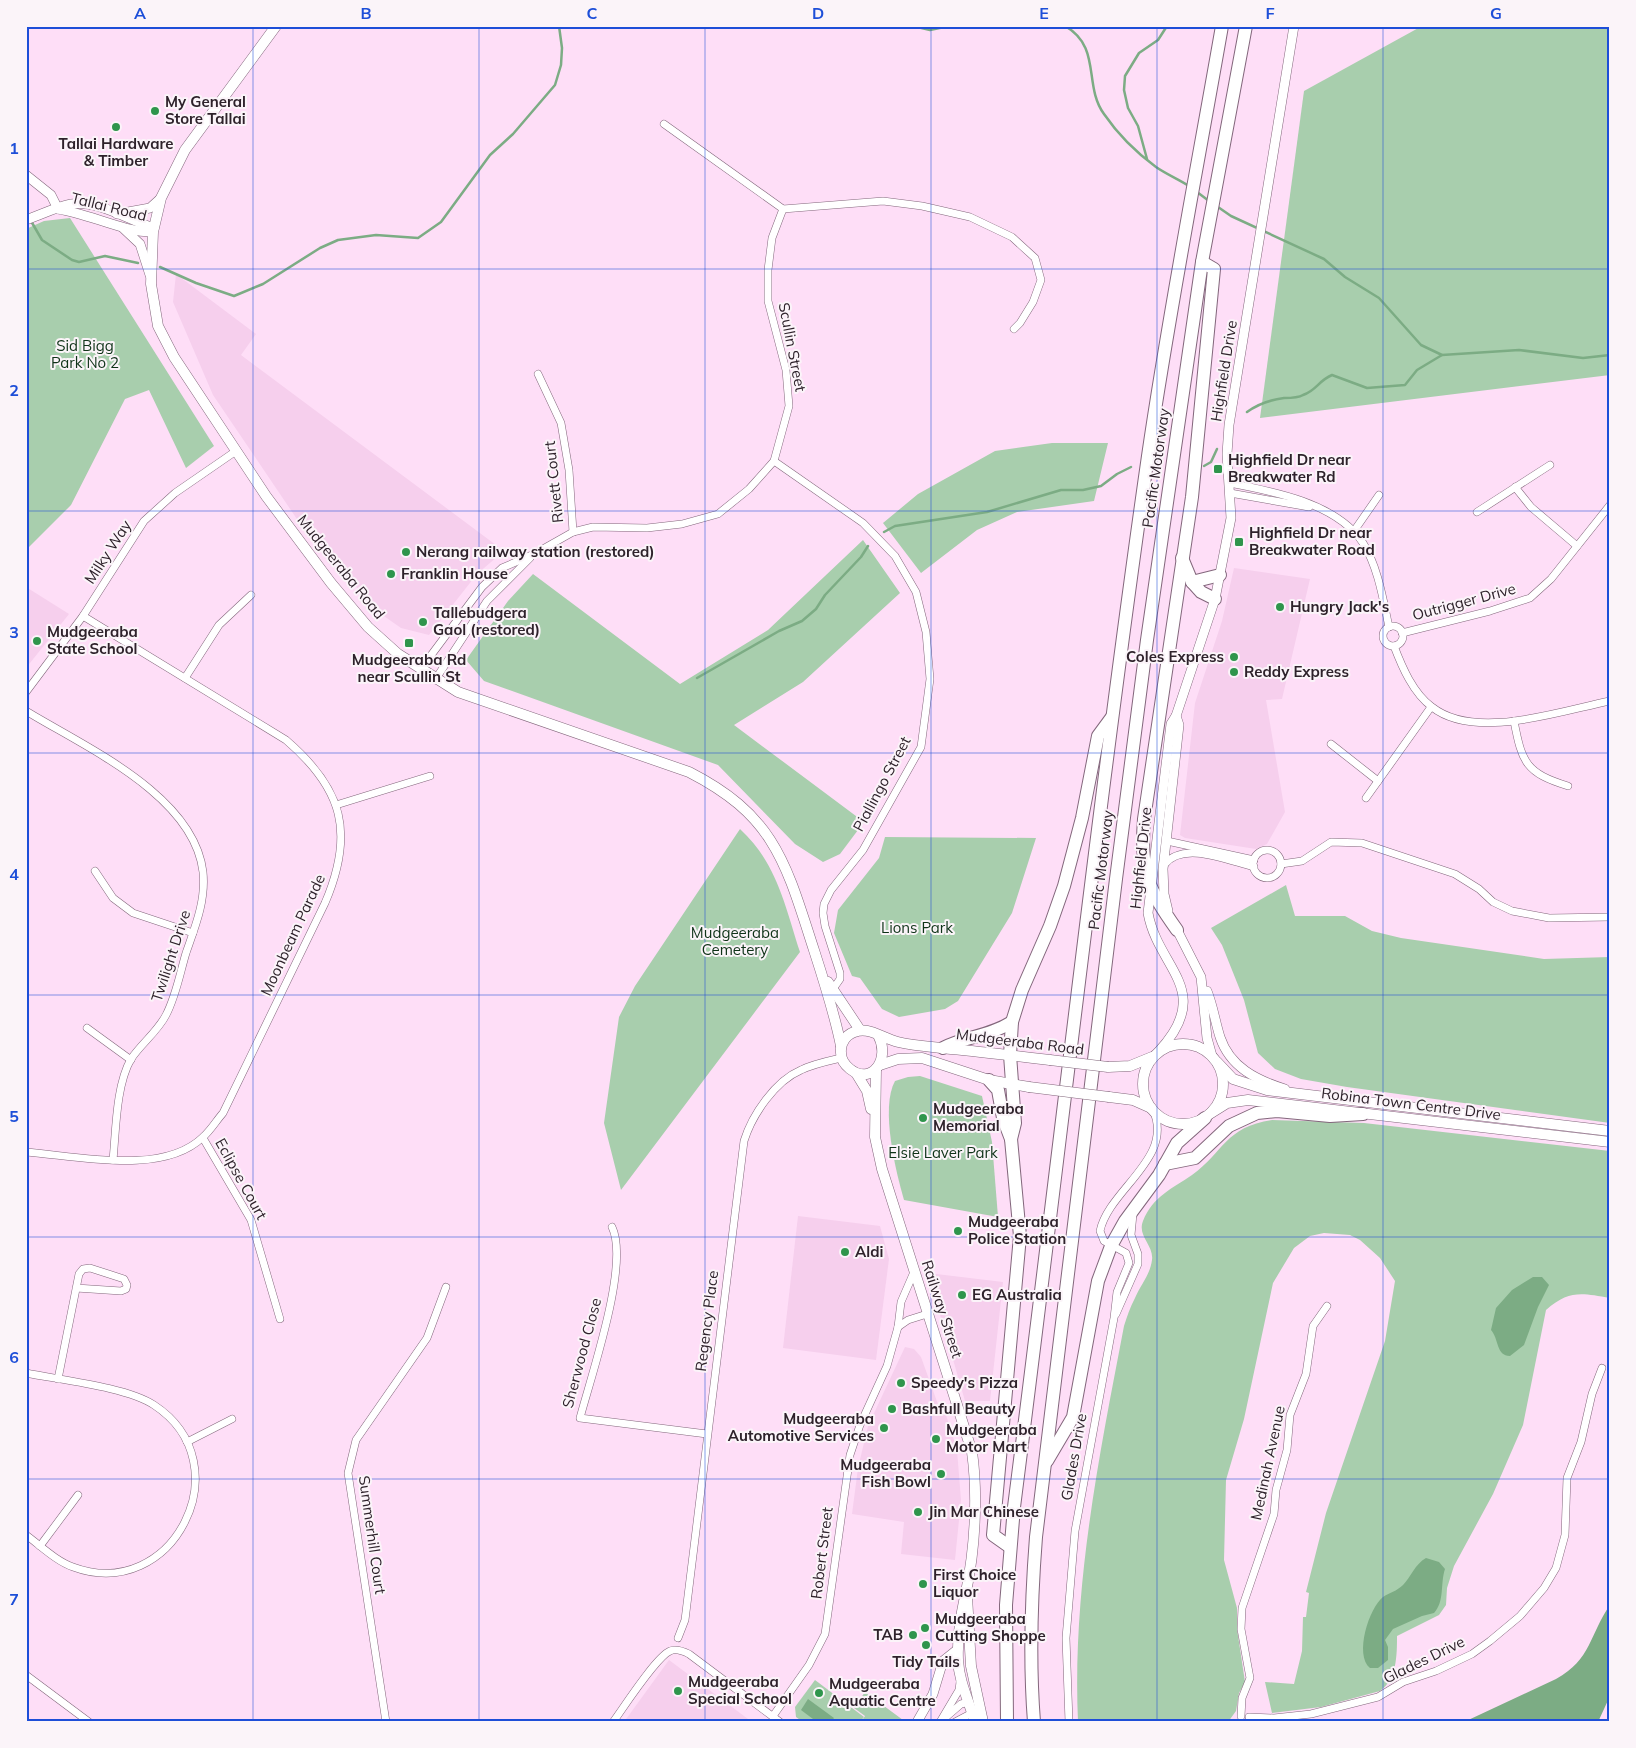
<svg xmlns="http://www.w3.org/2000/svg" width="1636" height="1748" font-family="Mulish,sans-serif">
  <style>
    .built { fill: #f6cfed }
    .green { fill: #a8cead }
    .water { fill: #7cac84 }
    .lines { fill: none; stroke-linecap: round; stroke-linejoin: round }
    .stream { stroke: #7cac84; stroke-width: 2.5 }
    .minor-casing { stroke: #83677c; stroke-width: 8 }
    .tertiary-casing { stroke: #83677c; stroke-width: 10 }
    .secondary-casing { stroke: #83677c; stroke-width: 11 }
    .primary-casing { stroke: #83677c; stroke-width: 11 }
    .motorway-casing { stroke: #83677c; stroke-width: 14 }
    .minor { stroke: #fff; stroke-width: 7 }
    .tertiary { stroke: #fff; stroke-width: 9 }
    .secondary { stroke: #fff; stroke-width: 10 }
    .primary { stroke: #fff; stroke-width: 10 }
    .motorway { stroke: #fff; stroke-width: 12 }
    .primary-bridge-casing { stroke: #83677c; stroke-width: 11; stroke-linecap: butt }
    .primary-bridge { stroke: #fff; stroke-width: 10 }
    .grid { fill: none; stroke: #1d4ed8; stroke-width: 1; stroke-opacity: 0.55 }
    .poi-dot { fill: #2f954c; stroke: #fbf4f9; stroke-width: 2 }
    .labels { text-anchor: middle; stroke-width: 4; stroke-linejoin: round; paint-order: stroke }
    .poi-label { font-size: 15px; font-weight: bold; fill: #2e222b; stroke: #fbf4f9; text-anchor: start }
    .street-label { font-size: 15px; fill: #2e222b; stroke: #fbf4f9 }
    .park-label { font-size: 15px; fill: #0f3318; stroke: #fbf4f9 }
    .neatline { fill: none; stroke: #1d4ed8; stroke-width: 2 }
    .grid-label { font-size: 16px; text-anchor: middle; font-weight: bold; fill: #1d4ed8 }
  </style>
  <rect width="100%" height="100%" fill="#fedef7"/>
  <g class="built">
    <polygon points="176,274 256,334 241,355 504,551 477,574 429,635 401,628 381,614 305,531 213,395 173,302"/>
    <polygon points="1234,568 1310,579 1282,699 1266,700 1285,812 1267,844 1256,849 1185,838 1180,835 1195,703 1222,621"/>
    <polygon points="26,587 69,614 26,668"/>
    <polygon points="798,1216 880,1226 889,1259 876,1360 783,1348"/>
    <polygon points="928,1273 1003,1282 990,1401 965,1401"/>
    <polygon points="905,1347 914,1349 921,1357 940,1410 946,1415 957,1450 961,1500 955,1560 901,1554 904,1522 852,1514 858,1468 868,1426"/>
    <polygon points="669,1660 752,1722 624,1722"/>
  </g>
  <g class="green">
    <polygon points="1422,26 1610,26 1610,375 1260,418 1304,91"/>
    <polygon points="70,218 214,446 186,468 149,390 125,399 71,505 26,550 26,229 44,221"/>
    <polygon points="1052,443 1108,443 1094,501 1017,512 977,530 921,573 883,523 918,494 995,451"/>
    <polygon points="863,540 900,593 803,682 734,725 864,822 840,854 823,862 795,844 718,765 484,681 466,660 508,601 533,574 680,684 768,630"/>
    <path d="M740,829C777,863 785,906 800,952L621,1190L604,1123L619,1017L635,986Z"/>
    <polygon points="885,837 1036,838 1012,913 958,1001 945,1009 899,1017 882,1009 860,978 852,976 834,933 838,910 879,858"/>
    <polygon points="1286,885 1295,916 1345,916 1372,931 1401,938 1544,959 1610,957 1610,1123 1347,1087 1301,1079 1275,1069 1258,1053 1244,1000 1222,945 1211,928"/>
    <path d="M920,1076L982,1096L992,1142L998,1217L904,1200C896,1172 880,1108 895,1081L908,1077Z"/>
    <path d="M1272,1120L1364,1123L1610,1151V1298C1581,1293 1569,1290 1546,1310L1523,1425L1493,1494L1454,1566L1447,1588L1446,1605L1439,1615L1397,1636C1397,1655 1397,1679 1380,1691L1321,1707L1272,1713L1265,1682L1294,1684L1302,1651L1303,1617H1306L1309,1593L1306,1592L1326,1513L1385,1341L1395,1281L1380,1258L1360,1240L1350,1235L1324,1233L1310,1236L1294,1248L1273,1283L1244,1419L1226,1480L1224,1560L1237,1608V1629L1245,1682L1239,1693L1236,1711L1228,1722H1078C1072,1588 1099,1457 1124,1326C1127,1317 1130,1307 1135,1298C1141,1284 1150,1275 1152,1260C1154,1245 1137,1236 1143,1221C1153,1196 1172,1189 1192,1175C1224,1152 1225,1127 1272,1120Z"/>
    <polygon points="815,1680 864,1717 860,1722 803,1722 796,1717 795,1707"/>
    <polygon points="865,1692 903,1720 901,1722 861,1722 865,1716 854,1708"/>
  </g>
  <g class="water">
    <path d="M1533,1277H1542L1549,1285L1538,1307L1524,1345L1510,1356C1496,1356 1499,1339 1491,1330L1496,1308L1512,1290Z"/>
    <path d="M1426,1558L1439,1562L1445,1569C1440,1584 1445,1601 1434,1613L1422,1616L1393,1629L1385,1640L1388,1647V1660L1378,1668H1370C1354,1655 1369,1608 1383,1597C1389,1593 1397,1591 1403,1585C1411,1577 1415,1564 1426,1558Z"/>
    <path d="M1610,1605V1696L1598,1722H1464L1556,1679C1592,1659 1589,1635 1610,1605Z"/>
    <polygon points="808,1699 834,1718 831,1722 817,1722 801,1710"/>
  </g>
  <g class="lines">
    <g class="stream">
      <polyline points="913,26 930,30 949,26"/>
      <path d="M1065,26C1102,47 1083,85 1104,114C1117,133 1137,153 1156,167C1166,174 1178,179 1189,186"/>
      <polyline points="1147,159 1138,126 1128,108 1124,90 1125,76 1139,53 1158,40 1167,26"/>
      <polyline points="1197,192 1209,201"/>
      <polyline points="1218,207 1231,216 1324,259 1345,277 1379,298 1421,345 1442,355 1519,350 1583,358 1610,355"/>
      <polyline points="31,221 42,240 72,260 79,262 105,256 138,263"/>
      <polyline points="160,267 196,283 234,296 263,284 320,248 338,240 376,235 418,238 441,222 490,155 513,134 555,85 561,65 562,48 559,26"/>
      <path d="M1247,412C1258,404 1269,400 1284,398C1290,398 1298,398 1303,395C1317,390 1318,381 1332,375L1367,388L1405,385L1417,370L1442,355"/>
      <polyline points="1204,466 1211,462 1217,449"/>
      <polyline points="884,532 895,526 987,512 1061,490 1083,490 1101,486 1117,474 1131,467"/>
      <polyline points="697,678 779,631 802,621 816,609 825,595 861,557 868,546"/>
    </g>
    <defs>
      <g id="minor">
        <polyline points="664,124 783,209 883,201 922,206 970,217 1012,237 1035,258 1041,280 1033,302 1020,323 1014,329"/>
        <polyline points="538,374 561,423 569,470 573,532"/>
        <polyline points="774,461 863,523 895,556 916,592 926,632 930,679 921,747 863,850 831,890 824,904 823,913 825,926 840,973 840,979 833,989"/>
        <path d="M1229,483C1272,491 1337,503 1363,543C1378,567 1383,599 1389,627"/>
        <polyline points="1515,487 1531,507 1577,546"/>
        <polyline points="1230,493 1309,507"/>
        <polyline points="1477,512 1550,465"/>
        <polyline points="1354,531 1379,495"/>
        <circle cx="1393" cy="636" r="10"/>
        <polyline points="1402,633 1490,611 1530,598 1551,579 1610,505"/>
        <path d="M1394,646C1402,667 1413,693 1432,707C1475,741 1560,711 1610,701"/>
        <polyline points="420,670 482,587 502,568 534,554 573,532 593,527 647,528 682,524 718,514 749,489 774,461 789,406 786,370 768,301 768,270 772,238 783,209"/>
        <polyline points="185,678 219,625 251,595"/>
        <polyline points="435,680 487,601 530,558"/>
        <polyline points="26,692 83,616 144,521 175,493 236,451"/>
        <path d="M26,711C85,747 194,795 203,872C206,901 195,927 186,953C180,973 176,996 166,1015C158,1031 141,1044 131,1059C116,1085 116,1130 113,1160"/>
        <path d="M1514,721C1522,763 1526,773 1568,786"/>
        <polyline points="1331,744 1378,781"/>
        <polyline points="1366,798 1431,707"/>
        <polyline points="336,805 430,776"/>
        <polyline points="1167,841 1254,860"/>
        <circle cx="1267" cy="864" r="14"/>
        <polyline points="1281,864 1302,861 1331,842 1362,843 1455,874 1479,889 1493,902 1512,911 1549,918 1610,917"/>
        <path d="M1164,865C1183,840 1229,861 1254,867"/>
        <polyline points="95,871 113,898 133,913 193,933"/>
        <polyline points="87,1028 131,1060"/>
        <polyline points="203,1138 251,1220 280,1319"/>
        <path d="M26,1152C78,1156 163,1176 203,1137C211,1130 216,1121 223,1113L325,903C355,833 343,789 286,740L83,616"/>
        <path d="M612,1227C630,1264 591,1376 580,1418L707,1434"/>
        <polyline points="1116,1314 1138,1264 1138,1254 1131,1235 1133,1214"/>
        <polyline points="898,1327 908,1320 927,1314"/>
        <path d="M26,1373C60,1380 127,1387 154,1405C244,1464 173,1604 73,1567C56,1561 41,1546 26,1535"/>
        <polyline points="58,1379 79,1274 83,1269 90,1268 124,1279 127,1285 126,1289 121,1291 76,1288"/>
        <polyline points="187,1442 232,1419"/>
        <polyline points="40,1546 78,1495"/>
        <path d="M678,1638L685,1620L744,1141C752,1115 775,1081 801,1070C813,1064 828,1061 841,1058"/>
        <polyline points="26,1675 89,1722"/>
        <polyline points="773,1716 809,1665 825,1634 850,1455 860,1425 887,1366 898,1327 901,1302 914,1272"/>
        <polyline points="1241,1716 1242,1698 1250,1678 1241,1629 1242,1608 1274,1514 1276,1490 1287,1450 1290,1415 1306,1374 1313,1326 1327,1306"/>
        <polyline points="946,1717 961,1704 969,1702"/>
        <polyline points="1249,1717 1274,1718 1311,1714 1378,1697 1403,1682 1436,1671 1472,1654 1490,1641 1520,1616 1544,1588 1556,1568 1565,1535 1567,1478 1581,1442 1592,1394 1602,1368"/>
        <polyline points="386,1722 348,1473 356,1440 427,1338 446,1287"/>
        <path d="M613,1722C624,1707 656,1657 670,1651C676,1648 683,1651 689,1654L780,1722"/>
        <polyline points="940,1722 959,1690 960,1682"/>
        <polyline points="955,1722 972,1713"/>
        <path d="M1069,1722L1066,1638L1075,1531L1114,1318L1117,1292L1129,1263L1126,1253L1104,1241L1100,1231C1109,1189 1175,1158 1153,1110"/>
      </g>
      <g id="tertiary">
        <polyline points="26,175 51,195 58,209"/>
        <path d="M58,209C90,214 123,232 153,232"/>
        <polyline points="117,214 150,208 161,198"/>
        <path d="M26,220C40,215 56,207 71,204C99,200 128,220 154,228"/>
        <polyline points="124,229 140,244 150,275"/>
        <polyline points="1168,911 1164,894 1163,869 1179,725 1176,716"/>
        <polyline points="1175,926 1201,977 1207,1038 1212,1056"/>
        <path d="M1207,991C1213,1006 1215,1021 1220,1037C1230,1067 1256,1080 1285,1089"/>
        <path d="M1159,1051C1215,990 1158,969 1148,913L1171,724L1176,716L1215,599L1231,518L1227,454L1229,425L1294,26"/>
        <polyline points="917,1722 933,1694 943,1661 958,1649"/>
      </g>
      <g id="secondary">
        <polyline points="1217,1062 1233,1079 1267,1090 1610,1131"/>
        <path d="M876,1069L875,1137L882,1169L972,1452C978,1495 975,1549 966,1592C961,1615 957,1636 958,1660C959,1682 969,1701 975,1722"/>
        <polyline points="856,1073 867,1091 871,1109"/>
        <polyline points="1211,1113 1227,1103 1248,1100 1610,1142"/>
        <polyline points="967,1596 971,1666 983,1722"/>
      </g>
      <g id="primary">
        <path d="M276,26L185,150L161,198L153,232L151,284L158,326L174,357L266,496L331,583L368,627L398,654L458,692L689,772C773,815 785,860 812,944C823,978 834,1011 841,1046"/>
        <polyline points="828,982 860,1030"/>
        <path d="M878,1035C891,1059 872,1086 850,1069C845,1065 841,1059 841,1053C840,1042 847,1033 858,1031C871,1028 885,1039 898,1042C915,1046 934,1047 951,1049C984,1052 1017,1056 1050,1060"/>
        <circle cx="1183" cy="1084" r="40"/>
        <polyline points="880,1065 898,1059 922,1058 989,1080 1029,1087"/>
        <polyline points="1108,1067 1130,1066 1152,1057"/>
        <polyline points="1109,1097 1133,1100 1151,1108"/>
      </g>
      <g id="motorway">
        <polyline points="1182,558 1192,582 1220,575"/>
        <polyline points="1192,582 1201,592 1215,599"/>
        <path d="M1177,930C1147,888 1140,871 1144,819L1192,497L1214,269L1202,262"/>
        <path d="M943,1048C966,1036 988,1037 1012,1022"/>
        <polyline points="989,1080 998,1090 1003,1118 1011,1139 1020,1236 993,1535 1010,1547"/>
        <polyline points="1011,1139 1015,1123 1010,1055 1012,1022 1022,990 1050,926 1064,886 1082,818 1098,736 1112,717"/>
        <polyline points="1165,1164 1195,1158 1229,1126 1257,1113 1277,1111 1330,1116 1363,1114"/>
        <polyline points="1047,1461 1073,1417 1098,1281 1111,1246 1125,1221 1159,1175 1177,1143 1205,1118"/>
        <path d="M1007,1722L1006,1605L1014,1507C1059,1156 1098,805 1148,456C1169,312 1197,169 1222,26"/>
        <path d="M1034,1722C1029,1658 1031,1601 1036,1537L1116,879L1147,640L1202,262L1246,26"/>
      </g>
    </defs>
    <use href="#minor" class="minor-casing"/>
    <use href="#tertiary" class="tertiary-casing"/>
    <use href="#secondary" class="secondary-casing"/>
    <use href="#primary" class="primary-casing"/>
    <use href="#motorway" class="motorway-casing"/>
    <use href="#minor" class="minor"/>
    <use href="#tertiary" class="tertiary"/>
    <use href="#secondary" class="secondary"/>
    <use href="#primary" class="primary"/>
    <use href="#motorway" class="motorway"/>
    <defs>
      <g id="primary-bridge">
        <polyline points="1050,1060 1108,1067"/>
        <polyline points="1029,1087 1109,1097"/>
      </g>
    </defs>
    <use href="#primary-bridge" class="primary-bridge-casing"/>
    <use href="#primary-bridge" class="primary-bridge"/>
  </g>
  <path class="grid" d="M253,26V1722M479,26V1722M705,26V1722M931,26V1722M1157,26V1722M1383,26V1722M26,269H1610M26,511H1610M26,753H1610M26,995H1610M26,1237H1610M26,1479H1610"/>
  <g class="poi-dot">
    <circle cx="155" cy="111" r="5"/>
    <circle cx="116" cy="127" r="5"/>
    <rect x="1213" y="464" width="10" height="10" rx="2.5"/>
    <rect x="1234" y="537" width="10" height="10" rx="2.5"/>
    <circle cx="406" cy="552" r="5"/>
    <circle cx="391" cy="574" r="5"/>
    <circle cx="1280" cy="607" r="5"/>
    <circle cx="423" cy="622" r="5"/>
    <circle cx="37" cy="641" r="5"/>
    <rect x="404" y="638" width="10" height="10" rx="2.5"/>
    <circle cx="1234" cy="657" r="5"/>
    <circle cx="1234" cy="672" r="5"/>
    <circle cx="923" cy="1118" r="5"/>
    <circle cx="958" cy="1231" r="5"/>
    <circle cx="845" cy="1252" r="5"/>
    <circle cx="962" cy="1295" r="5"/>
    <circle cx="901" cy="1383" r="5"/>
    <circle cx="892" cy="1409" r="5"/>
    <circle cx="884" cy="1428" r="5"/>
    <circle cx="936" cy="1439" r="5"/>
    <circle cx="941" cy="1474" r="5"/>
    <circle cx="918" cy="1512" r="5"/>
    <circle cx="923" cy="1584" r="5"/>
    <circle cx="925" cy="1628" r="5"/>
    <circle cx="913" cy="1635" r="5"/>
    <circle cx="926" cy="1645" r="5"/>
    <circle cx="678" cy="1691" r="5"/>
    <circle cx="819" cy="1693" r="5"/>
  </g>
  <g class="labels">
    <g class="poi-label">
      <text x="165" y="107">My General<tspan x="165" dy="17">Store Tallai</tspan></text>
      <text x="116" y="149" text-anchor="middle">Tallai Hardware<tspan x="116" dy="17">&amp; Timber</tspan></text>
      <text x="1228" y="465">Highfield Dr near<tspan x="1228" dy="17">Breakwater Rd</tspan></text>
      <text x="1249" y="538">Highfield Dr near<tspan x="1249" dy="17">Breakwater Road</tspan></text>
      <text x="416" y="557">Nerang railway station (restored)</text>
      <text x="401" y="579">Franklin House</text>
      <text x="1290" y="612">Hungry Jack's</text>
      <text x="433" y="618">Tallebudgera<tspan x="433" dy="17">Gaol (restored)</tspan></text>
      <text x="47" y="637">Mudgeeraba<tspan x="47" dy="17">State School</tspan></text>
      <text x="1224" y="662" text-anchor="end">Coles Express</text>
      <text x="409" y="665" text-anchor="middle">Mudgeeraba Rd<tspan x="409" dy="17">near Scullin St</tspan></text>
      <text x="1244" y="677">Reddy Express</text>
      <text x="933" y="1114">Mudgeeraba<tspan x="933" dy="17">Memorial</tspan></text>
      <text x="968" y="1227">Mudgeeraba<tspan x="968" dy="17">Police Station</tspan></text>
      <text x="855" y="1257">Aldi</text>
      <text x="972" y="1300">EG Australia</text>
      <text x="911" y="1388">Speedy's Pizza</text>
      <text x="902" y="1414">Bashfull Beauty</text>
      <text x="874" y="1424" text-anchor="end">Mudgeeraba<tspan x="874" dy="17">Automotive Services</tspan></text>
      <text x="946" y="1435">Mudgeeraba<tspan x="946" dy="17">Motor Mart</tspan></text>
      <text x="931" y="1470" text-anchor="end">Mudgeeraba<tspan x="931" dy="17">Fish Bowl</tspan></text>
      <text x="928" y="1517">Jin Mar Chinese</text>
      <text x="933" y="1580">First Choice<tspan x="933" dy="17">Liquor</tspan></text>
      <text x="935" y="1624">Mudgeeraba<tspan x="935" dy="17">Cutting Shoppe</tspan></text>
      <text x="903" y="1640" text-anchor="end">TAB</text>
      <text x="926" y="1667" text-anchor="middle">Tidy Tails</text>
      <text x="688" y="1687">Mudgeeraba<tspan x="688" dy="17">Special School</tspan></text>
      <text x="829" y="1689">Mudgeeraba<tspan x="829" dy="17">Aquatic Centre</tspan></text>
    </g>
    <g class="street-label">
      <text transform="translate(109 207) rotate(14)" y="5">Tallai Road</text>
      <text transform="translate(792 347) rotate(79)" y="5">Scullin Street</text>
      <text transform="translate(1224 371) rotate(-81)" y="5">Highfield Drive</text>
      <text transform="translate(1156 468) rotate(-82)" y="5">Pacific Motorway</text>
      <text transform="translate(554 482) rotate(-96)" y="5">Rivett Court</text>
      <text transform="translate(108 552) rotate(-57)" y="5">Milky Way</text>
      <text transform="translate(341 567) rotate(51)" y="5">Mudgeeraba Road</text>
      <text transform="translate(1464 602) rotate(-15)" y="5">Outrigger Drive</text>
      <text transform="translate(882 784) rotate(-62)" y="5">Piallingo Street</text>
      <text transform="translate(1141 858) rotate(-84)" y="5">Highfield Drive</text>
      <text transform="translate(1101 870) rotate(-83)" y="5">Pacific Motorway</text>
      <text transform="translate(293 935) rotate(-65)" y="5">Moonbeam Parade</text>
      <text transform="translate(171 956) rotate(-72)" y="5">Twilight Drive</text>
      <text transform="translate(1020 1042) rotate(7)" y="5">Mudgeeraba Road</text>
      <text transform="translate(1411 1104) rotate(7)" y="5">Robina Town Centre Drive</text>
      <text transform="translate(241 1179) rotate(61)" y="5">Eclipse Court</text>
      <text transform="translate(942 1309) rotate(72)" y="5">Railway Street</text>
      <text transform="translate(707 1321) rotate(-83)" y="5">Regency Place</text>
      <text transform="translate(582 1353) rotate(-75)" y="5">Sherwood Close</text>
      <text transform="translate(1074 1457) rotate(-80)" y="5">Glades Drive</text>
      <text transform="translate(1268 1463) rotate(-78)" y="5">Medinah Avenue</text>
      <text transform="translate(372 1535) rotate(82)" y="5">Summerhill Court</text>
      <text transform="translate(822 1553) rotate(-83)" y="5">Robert Street</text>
      <text transform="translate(1424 1660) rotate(-26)" y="5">Glades Drive</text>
    </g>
    <g class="park-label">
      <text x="85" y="351">Sid Bigg<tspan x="85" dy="17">Park No 2</tspan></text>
      <text x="917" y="933">Lions Park</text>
      <text x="735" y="938">Mudgeeraba<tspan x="735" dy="17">Cemetery</tspan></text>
      <text x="943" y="1158">Elsie Laver Park</text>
    </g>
  </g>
  <rect width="1636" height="1748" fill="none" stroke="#fbf4f9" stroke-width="55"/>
  <rect x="28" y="28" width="1580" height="1692" class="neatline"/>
  <g class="grid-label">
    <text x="140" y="19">A</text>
    <text x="366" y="19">B</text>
    <text x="592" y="19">C</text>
    <text x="818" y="19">D</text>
    <text x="1044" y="19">E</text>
    <text x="1270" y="19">F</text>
    <text x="1496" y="19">G</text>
    <text x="14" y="154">1</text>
    <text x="14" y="396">2</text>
    <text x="14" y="638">3</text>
    <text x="14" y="880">4</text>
    <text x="14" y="1122">5</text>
    <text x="14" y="1363">6</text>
    <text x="14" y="1605">7</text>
  </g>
</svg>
